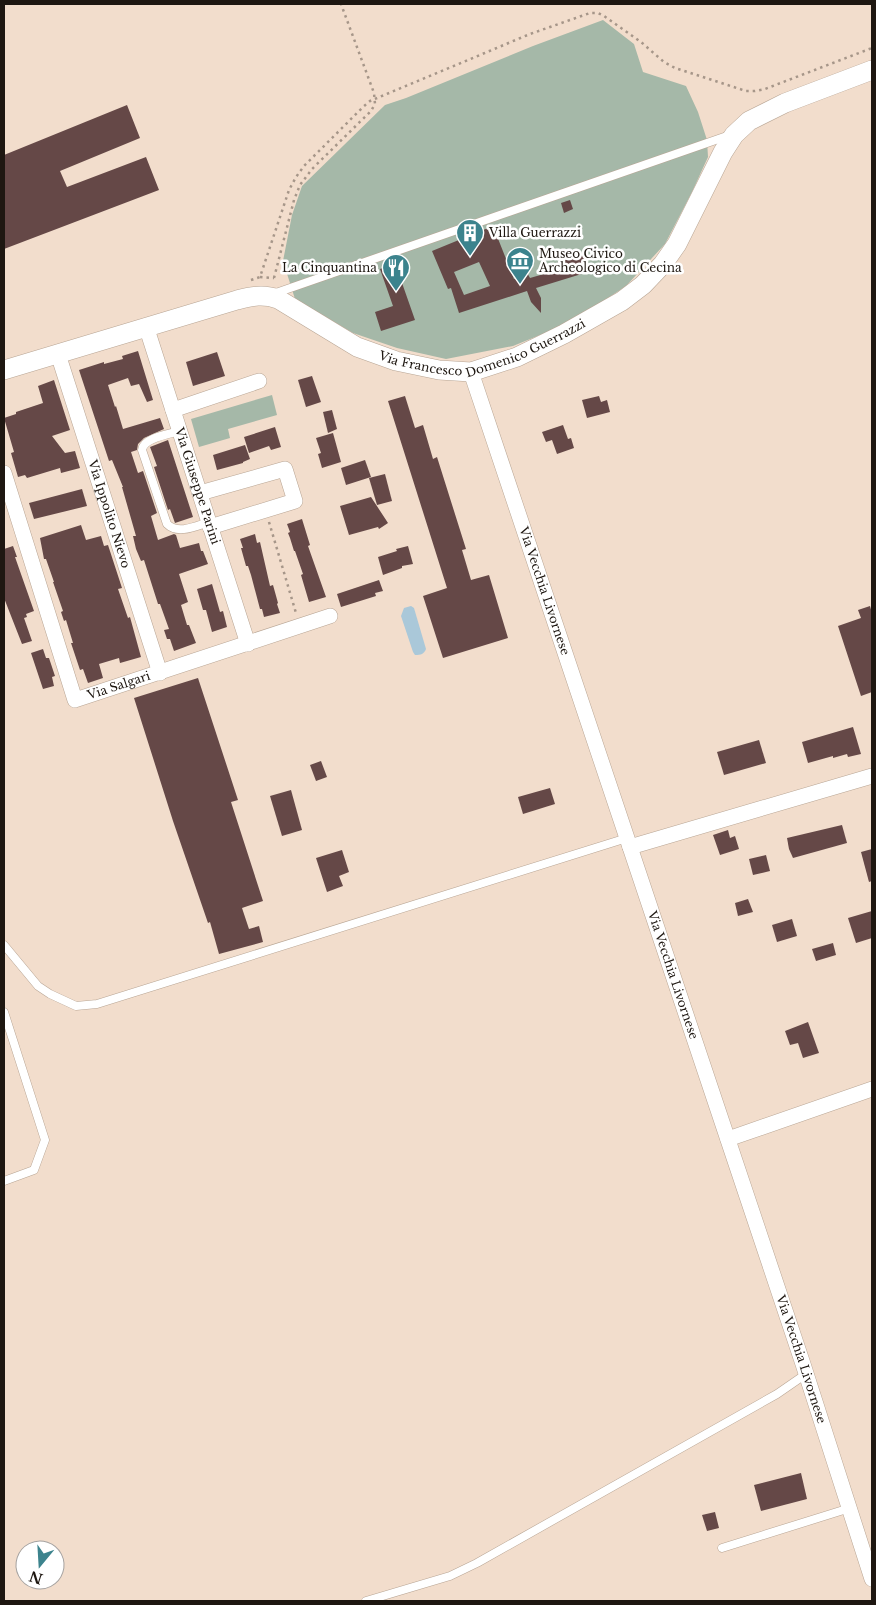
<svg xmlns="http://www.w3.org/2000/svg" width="876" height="1605" font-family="'Libre Baskerville',serif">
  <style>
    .green { fill: #a5b8a8 }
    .water { fill: #aac8d9 }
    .building { fill: #654847; fill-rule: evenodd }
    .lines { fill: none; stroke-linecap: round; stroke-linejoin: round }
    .service-casing { stroke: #b8a594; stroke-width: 9 }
    .minor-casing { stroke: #b8a594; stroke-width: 16 }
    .tertiary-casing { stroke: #b8a594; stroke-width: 20 }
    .path { stroke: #a69689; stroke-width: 2.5; stroke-dasharray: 2.5 4; stroke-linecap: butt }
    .service { stroke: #fff; stroke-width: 8 }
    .minor { stroke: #fff; stroke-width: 15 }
    .tertiary { stroke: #fff; stroke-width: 19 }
    .labels { text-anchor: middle; stroke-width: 5; stroke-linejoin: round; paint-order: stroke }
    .poi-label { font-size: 12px; fill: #1e1711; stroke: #fff; text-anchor: start }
    .street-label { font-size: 12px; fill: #1e1711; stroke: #fff }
  </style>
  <rect width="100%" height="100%" fill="#f2ddcc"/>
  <g class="green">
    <polygon points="603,20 634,44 643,72 686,86 698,112 707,140 708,157 692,192 665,244 626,286 572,322 513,346 446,359 397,348 353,333 295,299 283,261 292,215 302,186 385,105 406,98 533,46"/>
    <polygon points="272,395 277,415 228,429 230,438 199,447 191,419"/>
  </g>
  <path class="water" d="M411,606L414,608L426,649C424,654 421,655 415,655L413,652L401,616L404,608Z"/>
  <g class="building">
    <polygon points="127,105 140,138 60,171 67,187 146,157 159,190 4,249 4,155"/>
    <polygon points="570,200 573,209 564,213 561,203"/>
    <path d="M493,226L514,279L523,276L522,273L526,271L530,278L558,270L556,263L583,255L588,272L536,288L541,298V313L531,302L527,291L459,313L451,288L448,289L432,251ZM479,262L490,286L464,295L454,272Z"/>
    <polygon points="395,263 415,320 381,331 375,312 393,306 380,269"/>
    <polygon points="138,351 153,400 147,402 139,384 131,386 128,378 108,385 115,407 116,406 123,429 160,418 164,429 144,438 138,444 137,450 131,452 138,473 143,471 157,513 151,516 158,540 174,534 176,535 180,548 199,543 201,551 203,551 208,564 179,574 188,602 181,605 187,625 189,625 196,643 174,651 170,639 167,639 164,630 169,629 160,604 158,604 144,560 141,561 136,549 133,536 136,536 122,487 123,487 112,460 109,461 79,370 104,362 104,364 123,359 122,356"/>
    <polygon points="217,352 225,376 193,386 186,362"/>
    <polygon points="312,376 321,402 306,407 298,380"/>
    <polygon points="54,380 70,430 52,436 65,453 75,451 80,468 61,473 60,468 27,478 25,475 18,477 11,453 14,452 4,418 16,414 16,412 43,403 38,386"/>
    <polygon points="405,396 415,428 423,425 433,459 437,457 466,549 462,550 471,580 489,575 508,638 443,658 423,596 447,588 388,401"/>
    <polygon points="599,396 601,402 607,400 610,412 587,418 582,400"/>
    <polygon points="332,410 337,429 328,433 323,412"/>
    <polygon points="563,425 568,439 571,438 574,448 557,454 552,440 546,442 542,432"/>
    <polygon points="275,427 281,447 271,450 269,446 249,453 244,437"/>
    <polygon points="333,433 341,462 322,468 318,454 321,453 316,438"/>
    <polygon points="168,440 193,517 175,523 170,509 168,510 154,467 157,466 150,447"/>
    <polygon points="245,445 250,459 243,462 243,463 217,470 213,455"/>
    <polygon points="365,460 371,477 346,485 341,468"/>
    <polygon points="385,474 392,501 377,505 369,478"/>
    <polygon points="82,489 87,506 34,519 29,503"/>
    <polygon points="371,497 388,523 379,529 378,527 349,535 340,506"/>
    <polygon points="302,519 310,545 308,546 326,597 309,602 301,575 303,574 295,551 294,551 290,538 288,533 290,532 287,524"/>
    <polygon points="81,525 86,540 101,536 104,546 108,545 122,588 118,589 128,618 130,617 141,657 120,663 119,658 99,664 103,678 88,683 83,669 80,670 71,643 73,643 66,620 64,621 61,612 63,611 53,582 54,582 46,559 44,559 40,538"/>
    <polygon points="255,534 257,543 260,542 270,586 273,585 278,603 277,604 280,613 264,617 262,609 260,609 251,575 248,566 246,566 241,548 243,548 240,539"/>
    <polygon points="13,546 17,557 15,557 34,611 26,614 27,617 24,618 32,641 22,644 4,598 4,549"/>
    <polygon points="408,546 413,564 402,566 402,568 383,575 378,557 397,551 396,549"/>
    <polygon points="379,580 383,591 375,593 376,596 341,607 337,594"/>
    <polygon points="212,584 220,612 223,611 227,627 212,632 206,610 203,610 197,589"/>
    <polygon points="870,606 872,613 872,692 861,696 838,626 861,618 858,610"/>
    <polygon points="43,649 46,658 49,658 55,676 52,677 54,686 43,689 31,653"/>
    <polygon points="198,678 238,800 231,802 263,901 242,908 249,929 259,926 263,942 219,954 210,922 208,923 173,821 134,698"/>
    <polygon points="853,727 861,754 848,757 847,754 833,758 833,756 808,763 802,742"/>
    <polygon points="759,740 766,763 724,775 717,752"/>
    <polygon points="321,761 327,777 316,781 310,765"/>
    <polygon points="550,788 555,804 523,814 518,797"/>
    <polygon points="291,790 302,830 282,836 270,796"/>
    <polygon points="842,825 847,843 793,858 789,849 787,838"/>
    <polygon points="728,830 730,838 735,836 739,849 720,855 713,835"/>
    <polygon points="872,849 872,881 869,882 861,852"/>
    <polygon points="342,850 349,872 339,876 343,886 327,892 316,858"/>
    <polygon points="766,855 770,871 753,875 749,859"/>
    <polygon points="748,899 753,912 738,916 735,903"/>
    <polygon points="872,911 872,938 856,943 848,918"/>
    <polygon points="792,919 797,936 777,942 772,925"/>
    <polygon points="833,943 836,955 816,961 812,949"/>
    <polygon points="808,1022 819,1053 803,1058 798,1043 790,1045 785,1031"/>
    <polygon points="801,1473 807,1499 761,1511 754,1485"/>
    <polygon points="715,1512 719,1528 707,1531 702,1515"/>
  </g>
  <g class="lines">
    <defs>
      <g id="service">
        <polyline points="273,294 730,135"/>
        <path d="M180,431C169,434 143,438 142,450L167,524C178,535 196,526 209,522"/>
        <polyline points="4,945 38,986 50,994 76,1006 97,1004 627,838"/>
        <polyline points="4,1012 45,1140 34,1170 4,1181"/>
        <polyline points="722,1548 850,1508"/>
        <polyline points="366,1601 450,1576 477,1563 777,1394 806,1374"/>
      </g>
      <g id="minor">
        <path id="s1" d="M146,326L248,644"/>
        <path id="s2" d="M58,354L160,673"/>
        <path id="s3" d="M471,372L803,1364L872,1579"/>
        <polyline points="173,410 259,381"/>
        <path id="s4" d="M4,473L75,700L330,616"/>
        <polyline points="200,493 285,469 295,501 210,527"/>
        <polyline points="630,847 872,776"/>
        <polyline points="728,1139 872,1089"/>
      </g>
      <g id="tertiary">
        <path id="s5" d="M4,370L237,300C252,296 264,294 278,299L357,347L396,361L439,370L471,372L517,357L564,334L622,301L643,285L663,264L677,244L723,152L734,135L749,121L785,103L872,70"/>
      </g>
    </defs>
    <use href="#service" class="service-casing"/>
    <use href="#minor" class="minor-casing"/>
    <use href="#tertiary" class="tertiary-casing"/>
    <g class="path">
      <polyline points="260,277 274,278"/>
      <polyline points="274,278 294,200 300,185 312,169 371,111 375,104 374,93 341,4"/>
      <polyline points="251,280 260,277 289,190 296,177 304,166 363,107 370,101 530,34 590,13 598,13 604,16 641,42 664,62 675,68 746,91 755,91 765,89 872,48"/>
      <polyline points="269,522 296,613"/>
    </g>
    <use href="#service" class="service"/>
    <use href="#minor" class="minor"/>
    <use href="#tertiary" class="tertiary"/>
  </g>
  <defs>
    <symbol id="building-pin" viewBox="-11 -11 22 30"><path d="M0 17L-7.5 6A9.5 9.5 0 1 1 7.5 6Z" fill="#3c838d" stroke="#fff"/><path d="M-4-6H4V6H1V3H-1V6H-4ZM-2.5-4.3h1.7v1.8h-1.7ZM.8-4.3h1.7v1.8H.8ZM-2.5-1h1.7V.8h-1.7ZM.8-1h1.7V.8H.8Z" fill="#fff"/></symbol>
    <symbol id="museum-pin" viewBox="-11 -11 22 30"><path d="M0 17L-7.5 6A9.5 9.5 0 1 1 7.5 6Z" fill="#3c838d" stroke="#fff"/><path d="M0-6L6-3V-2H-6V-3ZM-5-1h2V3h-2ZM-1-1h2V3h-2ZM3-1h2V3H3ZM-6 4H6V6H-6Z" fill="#fff"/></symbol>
    <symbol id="restaurant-pin" viewBox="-11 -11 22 30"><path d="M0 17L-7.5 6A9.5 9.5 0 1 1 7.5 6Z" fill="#3c838d" stroke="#fff"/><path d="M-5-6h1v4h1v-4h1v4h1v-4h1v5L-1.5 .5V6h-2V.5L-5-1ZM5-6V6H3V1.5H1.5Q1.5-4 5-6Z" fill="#fff"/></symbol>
  </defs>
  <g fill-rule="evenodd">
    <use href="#building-pin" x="454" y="217" width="32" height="43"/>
    <use href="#museum-pin" x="504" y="245" width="32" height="43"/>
    <use href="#restaurant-pin" x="380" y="252" width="32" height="43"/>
  </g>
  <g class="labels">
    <g class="poi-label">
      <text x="489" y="237">Villa Guerrazzi</text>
      <text x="539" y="258">Museo Civico<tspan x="539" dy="14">Archeologico di Cecina</tspan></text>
      <text x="377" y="272" text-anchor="end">La Cinquantina</text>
    </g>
    <g class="street-label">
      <text dy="4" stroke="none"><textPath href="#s5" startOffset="510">Via Francesco Domenico Guerrazzi</textPath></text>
      <text dy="4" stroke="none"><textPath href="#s1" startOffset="168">Via Giuseppe Parini</textPath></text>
      <text dy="4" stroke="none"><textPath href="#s2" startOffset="168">Via Ippolito Nievo</textPath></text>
      <text dy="4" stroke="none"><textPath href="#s3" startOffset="231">Via Vecchia Livornese</textPath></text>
      <text dy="4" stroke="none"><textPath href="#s4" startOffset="284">Via Salgari</textPath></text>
      <text dy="4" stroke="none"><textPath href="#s3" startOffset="636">Via Vecchia Livornese</textPath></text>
      <text dy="4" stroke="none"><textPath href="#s3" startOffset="1041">Via Vecchia Livornese</textPath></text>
    </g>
  </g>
  <rect width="876" height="1605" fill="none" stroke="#1e1711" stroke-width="10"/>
  <g transform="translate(40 1565) rotate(198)"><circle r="24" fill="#ffffff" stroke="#a5a2a0"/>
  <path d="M0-4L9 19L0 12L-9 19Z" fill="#3c838d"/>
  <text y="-8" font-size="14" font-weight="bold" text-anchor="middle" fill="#1e1711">N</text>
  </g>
</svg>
